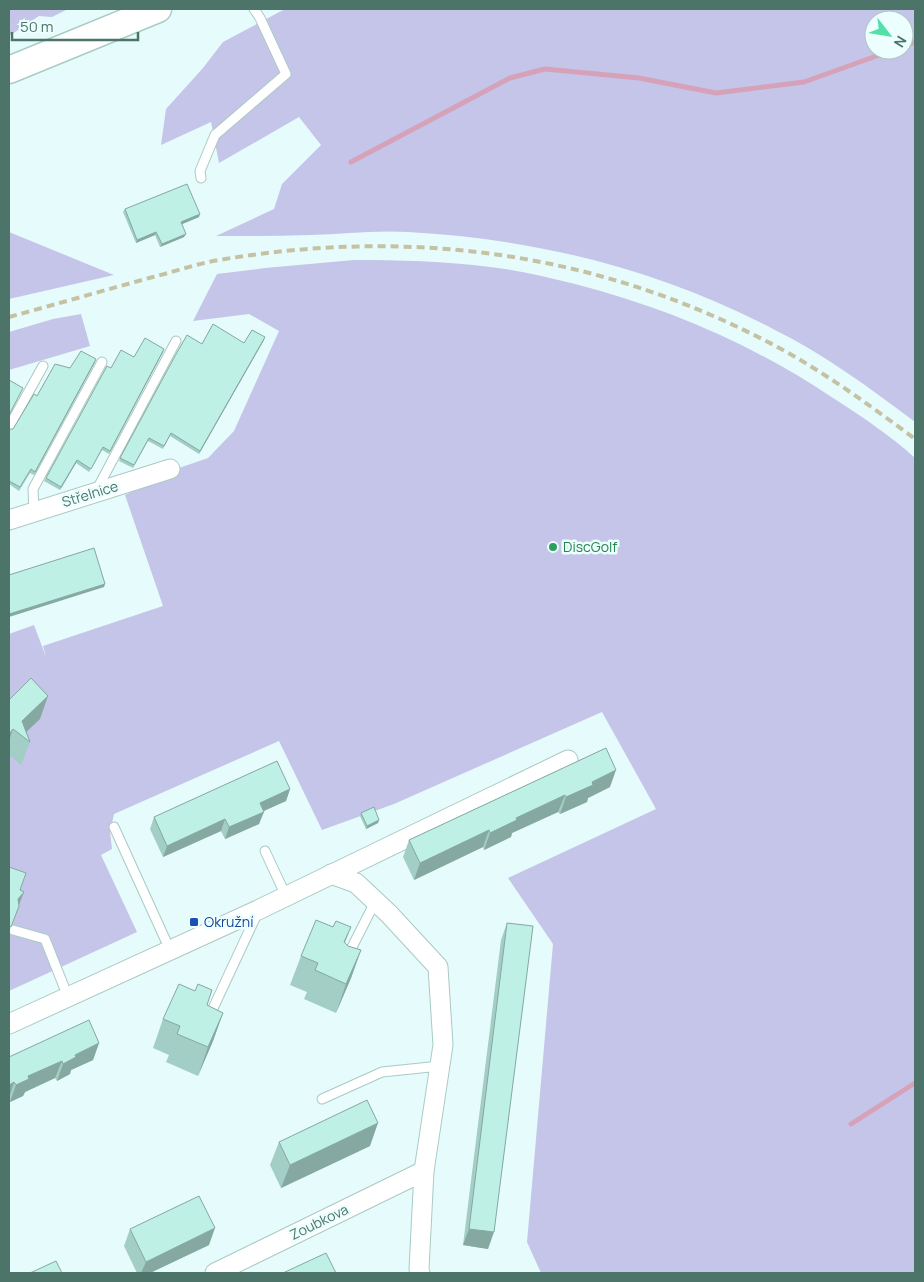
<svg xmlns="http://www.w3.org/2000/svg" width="924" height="1282" font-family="Manrope,sans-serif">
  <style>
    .green { fill: #c5c5e9; fill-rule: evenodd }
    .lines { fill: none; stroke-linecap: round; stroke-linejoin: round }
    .stream { stroke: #d6a2b9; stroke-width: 5 }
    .lane-casing { stroke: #aacac4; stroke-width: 11 }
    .street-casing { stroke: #aacac4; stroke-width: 21 }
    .secondary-casing { stroke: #a8cdc7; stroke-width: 29 }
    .lane { stroke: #fff; stroke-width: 9 }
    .street { stroke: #fff; stroke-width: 19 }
    .secondary { stroke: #fff; stroke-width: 26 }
    .rail { stroke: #c5c2a4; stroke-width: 4; stroke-dasharray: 8 5; stroke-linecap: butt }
    .wall { fill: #a3cec5 }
    .shaded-wall { fill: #85a8a0 }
    .building { fill: #bef0e5; stroke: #85a8a0 }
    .leisure-dot { fill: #2e9e5b; stroke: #ecfefe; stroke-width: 2 }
    .transit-dot { fill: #1a4fb4; stroke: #ecfefe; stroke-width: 2 }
    .labels { text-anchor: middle; stroke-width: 5; stroke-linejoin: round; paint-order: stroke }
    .street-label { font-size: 14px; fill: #4c7469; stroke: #ecfefe }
    .leisure-label { font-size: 14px; fill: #27864d; stroke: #ecfefe; text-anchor: start }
    .transit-label { font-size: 14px; fill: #164399; stroke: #ecfefe; text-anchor: start }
  </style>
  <rect width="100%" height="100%" fill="#e6fbfb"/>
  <g class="green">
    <polygon points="9,9 68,9 52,17 39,16 9,36"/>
    <path d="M285,9H915V422C870,388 824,354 773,329C658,269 537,239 408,232C375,230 343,234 310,235C279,236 247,236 216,236L274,209L282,184L321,145L299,117L219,163L211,122L161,145L166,109L203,68L223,42ZM874,20H904V50H874Z"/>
    <polygon points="9,232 114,275 9,299"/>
    <path d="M354,260C399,260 445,261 490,267C518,270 547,277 575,284C668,308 752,344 833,398C861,416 890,435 915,458V1273H541L527,1242L553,944L508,878L656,809L602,712L394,804L322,830L279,741L114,814L110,832L112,849L101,855L137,932L9,991V634L34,625L46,657L43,646L163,606L125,495L179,468L208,458L234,431L279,331L249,314L193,321L217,274L265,268Z"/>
    <polygon points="81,314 90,346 9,370 9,332 53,319"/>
  </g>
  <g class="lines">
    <g class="stream">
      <polyline points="904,46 915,42"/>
      <polyline points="351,162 510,78 545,69 639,78 716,93 804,82 893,50"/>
      <polyline points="851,1124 915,1083"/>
    </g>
    <defs>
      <g id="lane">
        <polyline points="201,178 200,171 215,135 286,74 260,18 254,9"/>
        <polyline points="9,427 43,366"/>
        <polyline points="96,491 176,341"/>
        <polyline points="34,512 33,489 102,362"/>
        <polyline points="114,827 170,950"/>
        <polyline points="265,851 286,896"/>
        <polyline points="13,930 45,939 68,997"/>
        <polyline points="347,957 375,902"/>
        <polyline points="209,1017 257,914"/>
        <polyline points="322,1099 382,1072 440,1066"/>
      </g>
      <g id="street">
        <polyline points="9,520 170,469"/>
        <polyline points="331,874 356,883 389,914 438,967 443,1045 424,1171 419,1269 420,1273"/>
        <polyline points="9,1024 260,909 568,760"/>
        <polyline points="215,1273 424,1171"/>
      </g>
      <polyline id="secondary" points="9,70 158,9"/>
    </defs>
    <use href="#lane" class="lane-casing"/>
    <use href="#street" class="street-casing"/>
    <use href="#secondary" class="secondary-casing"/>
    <use href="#lane" class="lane"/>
    <use href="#street" class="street"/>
    <use href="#secondary" class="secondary"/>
    <path class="rail" d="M9,317C57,304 105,290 153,277C173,272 193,265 213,261C407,227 591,251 766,341C819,368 868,404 915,439"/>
  </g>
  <g class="wall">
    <polygon points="125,209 199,217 182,224 184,237 160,247 155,235 136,243 123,212"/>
    <polygon points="264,340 199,454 170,436 163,449 148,441 133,468 119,461 120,458 202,344 244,343"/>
    <polygon points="163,352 109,454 102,450 89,472 76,463 60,490 44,481 111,368 134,357"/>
    <polygon points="95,362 34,475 30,473 19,491 9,484 9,429 13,429 37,396 70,368"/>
    <polygon points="9,700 40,719 26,732 30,742 21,765 9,755"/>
    <polygon points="606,748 610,787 588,798 587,802 560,814 558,812 512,833 511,837 484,850 483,847 414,880 403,857 409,840"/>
    <polygon points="290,789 286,801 263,811 259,824 225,839 221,831 163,857 150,829 154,817"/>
    <polygon points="361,813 379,820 378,823 366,829 360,816"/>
    <polygon points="507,923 488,1249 463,1245 501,940"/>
    <polygon points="333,927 351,927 345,943 348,946 361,950 351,978 336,1013 304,999 307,992 290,985 301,956"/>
    <polygon points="207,1005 223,1013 213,1041 198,1076 166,1062 169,1055 153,1048 163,1019"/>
    <polygon points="99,1043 93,1060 71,1070 70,1074 57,1081 55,1078 25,1092 23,1096 10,1102 9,1100 9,1057"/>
    <polygon points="279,1142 370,1146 281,1188 270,1165"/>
    <polygon points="130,1229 209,1245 150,1273 137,1273 124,1246"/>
  </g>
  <g class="shaded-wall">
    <polygon points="200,214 199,217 180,225 181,222"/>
    <polygon points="156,232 155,235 136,243 137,240"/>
    <polygon points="186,234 184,237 160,247 162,244"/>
    <polygon points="265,337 264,340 199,454 200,451"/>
    <polygon points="164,349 163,352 109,454 110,451"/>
    <polygon points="96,359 95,362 34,475 35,472"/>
    <polygon points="77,460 76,463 60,490 61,487"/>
    <polygon points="105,584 104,587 9,617 9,614"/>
    <polygon points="48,696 40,719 22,736 22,721"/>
    <polygon points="13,729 9,741 9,734"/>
    <polygon points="616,770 610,787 588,798 587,802 560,814 566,797 592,782"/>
    <polygon points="290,789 286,801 255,815 260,803"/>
    <polygon points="565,795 558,812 512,833 511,837 484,850 490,833 516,818"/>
    <polygon points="264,812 259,824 225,839 229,827"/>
    <polygon points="225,819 221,831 163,857 167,846"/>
    <polygon points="379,820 378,823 366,829 367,826"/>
    <polygon points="489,830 483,847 414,880 420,863"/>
    <polygon points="24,892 13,920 9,933 13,921 18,899"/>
    <polygon points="361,950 351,978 336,1013 346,984"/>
    <polygon points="223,1013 213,1041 198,1076 208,1047"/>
    <polygon points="99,1043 93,1060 71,1070 70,1074 57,1081 63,1064 75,1055"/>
    <polygon points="62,1061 55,1078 25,1092 23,1096 10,1102 16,1085 28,1076"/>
    <polygon points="14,1082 9,1098 9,1085"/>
    <polygon points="378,1123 370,1146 281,1188 290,1165"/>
    <polygon points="215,1228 209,1245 150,1273 141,1273 146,1262"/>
    <polygon points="469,1229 494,1232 488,1249 463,1245"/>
  </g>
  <g class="building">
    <polygon points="187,184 200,214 181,222 186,234 162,244 156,232 137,240 125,209"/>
    <polygon points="213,324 244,343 252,330 265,337 200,451 171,433 164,446 149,438 134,465 120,458 175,356 187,335 202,344"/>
    <polygon points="145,338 164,349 110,451 103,447 91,469 77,460 61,487 46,478 107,366 111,368 121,350 134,357"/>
    <polygon points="81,351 96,359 35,472 31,469 20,487 9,481 9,429 13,429 34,394 37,396 55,364 70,368"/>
    <polygon points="9,380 23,388 9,415"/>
    <polygon points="94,548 105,584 9,614 9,575"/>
    <polygon points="31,678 48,696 22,721 30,742 13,729 9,734 9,700"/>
    <polygon points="606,748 616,770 592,782 593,785 566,797 565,795 516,818 517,820 490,833 489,830 420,863 409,840"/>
    <polygon points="277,761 290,789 260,803 264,812 229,827 225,819 167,846 154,817"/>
    <polygon points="374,807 379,820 367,826 361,813"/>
    <polygon points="9,867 26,873 20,890 24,892 18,899 19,906 11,927 9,926"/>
    <polygon points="316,920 333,927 336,921 351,927 344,942 348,946 361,950 346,984 315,970 318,963 301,956"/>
    <polygon points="507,923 533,926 494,1232 469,1229"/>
    <polygon points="179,984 195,991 198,984 212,990 207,1005 223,1013 208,1047 177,1034 180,1026 163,1019"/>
    <polygon points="89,1020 99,1043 75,1055 76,1057 63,1064 62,1061 28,1076 29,1079 16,1085 14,1082 9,1085 9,1057"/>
    <polygon points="367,1100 378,1123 290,1165 279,1142"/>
    <polygon points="199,1196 215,1228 146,1262 130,1229"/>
    <polygon points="326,1253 336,1273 283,1273"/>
    <polygon points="56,1261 62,1273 30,1273"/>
  </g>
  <circle class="leisure-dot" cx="553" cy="547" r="5"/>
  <rect class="transit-dot" x="189" y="917" width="10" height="10" rx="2.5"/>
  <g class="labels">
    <g class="street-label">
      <text transform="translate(90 494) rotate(-17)" y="5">Střelnice</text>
      <text transform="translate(319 1222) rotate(-26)" y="5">Zoubkova</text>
    </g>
    <g class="leisure-label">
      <text x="563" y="552">DiscGolf</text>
    </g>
    <g class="transit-label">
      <text x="204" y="927">Okružní</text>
    </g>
  </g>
  <rect width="924" height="1282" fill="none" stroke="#4c7469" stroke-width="20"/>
  <g transform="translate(889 35) rotate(121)"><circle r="24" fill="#ecfefe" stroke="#acc7c2"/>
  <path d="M0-4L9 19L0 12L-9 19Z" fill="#50e0a8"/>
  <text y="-8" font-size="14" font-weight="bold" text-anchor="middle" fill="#4c7469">N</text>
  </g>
  <path d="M12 32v8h126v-8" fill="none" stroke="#4c7469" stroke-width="2.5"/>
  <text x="20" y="32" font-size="15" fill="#4c7469" stroke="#ecfefe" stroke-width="4" paint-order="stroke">50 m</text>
</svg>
